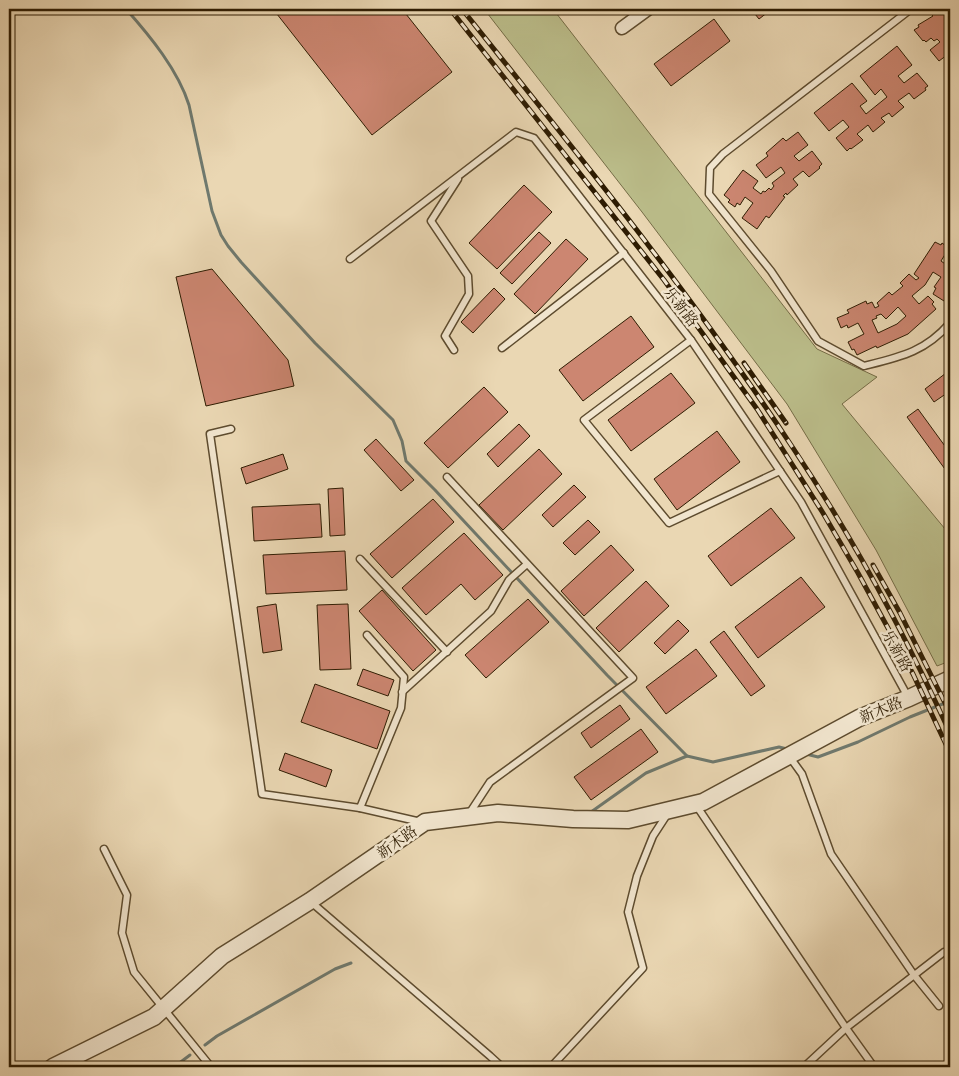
<svg xmlns="http://www.w3.org/2000/svg" width="959" height="1076" font-family="'IM FELL Double Pica','Noto Serif SC',serif">
  <style>
    .green { fill: #bbbd8a; stroke: #746c46 }
    .lines { fill: none; stroke-linecap: round; stroke-linejoin: round }
    .stream { stroke: #6f796e; stroke-width: 3 }
    .building { fill: #cc8671; stroke: #2e1c02; fill-rule: evenodd }
    .service-casing { stroke: #5d4b2e; stroke-width: 9 }
    .minor-casing { stroke: #5d4b2e; stroke-width: 15 }
    .tertiary-casing { stroke: #5d4b2e; stroke-width: 19 }
    .service { stroke: #f1e5ce; stroke-width: 6 }
    .minor { stroke: #f1e5ce; stroke-width: 12 }
    .tertiary { stroke: #f1e5ce; stroke-width: 16 }
    .rail-casing { stroke: #2e1c02; stroke-width: 5 }
    .rail { stroke: #f1e5ce; stroke-width: 3; stroke-dasharray: 9; stroke-linecap: butt }
    .labels { text-anchor: middle; stroke-width: 5; stroke-linejoin: round; paint-order: stroke }
    .street-label { font-size: 15px; fill: #2e1c02; stroke: #f1e5ce }
  </style>
  <rect width="100%" height="100%" fill="#ead7b3"/>
  <filter id="stains"><feTurbulence type="fractalNoise" baseFrequency=".004" numOctaves="4"/><feColorMatrix values="0 0 0 0 .2 0 0 0 0 .09 0 0 0 0 .02 0 0 0 .5 -.17"/></filter>
  <radialGradient id="worn" r=".72"><stop offset=".6" stop-color="#630" stop-opacity="0"/><stop offset="1" stop-color="#630" stop-opacity=".3"/></radialGradient>
  <polygon class="green" points="484,9 553,9 817,349 877,377 842,404 950,535 950,661 937,666 876,550 787,404 642,212"/>
  <g class="lines">
    <g class="stream">
      <path d="M126,9C150,36 178,70 189,105L212,211L221,235L228,246L241,262L315,343L393,420L402,441L406,461L435,490L607,675L687,756L713,762L779,747L787,749"/>
      <polyline points="806,754 818,757 858,742 910,717 950,701"/>
      <polyline points="591,812 646,773 687,756"/>
      <polyline points="205,1045 217,1036 335,969 351,963"/>
      <polyline points="174,1067 190,1055"/>
    </g>
  </g>
  <g class="building">
    <polygon points="273,9 402,9 452,72 372,135"/>
    <polygon points="751,9 772,9 759,19"/>
    <polygon points="938,9 950,9 950,56 949,57 947,55 939,61 930,50 940,42 937,39 934,41 931,38 926,42 924,40 923,41 914,30 919,27 918,25 933,16 931,14"/>
    <polygon points="714,19 730,41 671,86 654,64"/>
    <polygon points="897,46 912,65 898,76 904,83 917,73 928,86 925,88 926,90 914,99 909,93 898,101 904,107 892,117 889,113 881,118 885,122 873,132 868,125 857,134 863,140 851,149 850,148 847,151 836,138 849,127 843,120 829,131 814,113 852,83 867,101 860,106 866,114 887,97 881,89 875,95 860,76"/>
    <polygon points="798,132 808,145 794,156 799,161 812,151 822,164 819,167 820,168 809,177 803,171 793,179 798,185 787,195 786,193 783,196 785,197 769,218 766,216 757,229 742,218 753,203 745,197 740,205 737,203 735,207 728,202 730,200 724,195 743,170 758,181 753,188 761,194 763,191 765,192 769,188 771,190 774,186 772,183 785,173 781,167 766,178 756,165 768,156 766,153 783,138 786,141"/>
    <polygon points="524,185 552,212 497,269 469,243"/>
    <polygon points="539,232 551,243 512,284 500,273"/>
    <polygon points="566,239 588,259 535,314 514,294"/>
    <path d="M935,242L941,245L942,243L949,248L941,261L948,266L950,262V299L949,300L946,298L944,301L933,294L936,288L934,287L941,277L933,272L925,285L912,296L919,304L928,296L934,302L932,304L936,309L908,334L877,348L876,346L857,355L854,349L852,350L848,342L864,334L858,323L848,328L847,325L841,328L837,318L849,313L847,310L866,301L867,304L872,302L875,308L879,306L877,303L889,292L892,295L903,286L900,283L909,274L916,280L919,278L914,274ZM898,307L906,316L897,324L878,333L872,320L877,318L876,316L881,314L886,319Z"/>
    <polygon points="212,269 288,360 294,386 206,406 176,277"/>
    <polygon points="494,288 505,299 473,333 461,322"/>
    <polygon points="631,316 654,347 583,401 559,370"/>
    <polygon points="950,370 950,391 934,402 925,389"/>
    <polygon points="671,373 695,403 631,451 608,420"/>
    <polygon points="484,387 508,412 448,468 424,443"/>
    <polygon points="918,409 950,453 950,476 907,417"/>
    <polygon points="519,424 530,436 498,467 487,454"/>
    <polygon points="717,431 740,462 677,510 654,479"/>
    <polygon points="376,439 414,480 401,491 364,450"/>
    <polygon points="539,449 562,474 503,530 479,505"/>
    <polygon points="283,454 288,469 246,484 241,468"/>
    <polygon points="574,485 586,497 553,527 542,515"/>
    <polygon points="343,488 345,535 330,536 328,489"/>
    <polygon points="433,499 454,522 392,578 370,554"/>
    <polygon points="320,504 322,537 254,541 252,507"/>
    <polygon points="771,508 795,538 731,586 708,556"/>
    <polygon points="588,520 600,532 575,555 563,543"/>
    <polygon points="464,533 503,575 475,600 461,584 426,615 402,588"/>
    <polygon points="611,545 634,570 584,616 561,591"/>
    <polygon points="345,551 347,590 266,594 263,555"/>
    <polygon points="801,577 825,607 758,658 735,627"/>
    <polygon points="646,581 669,606 619,652 596,628"/>
    <polygon points="382,590 436,650 413,671 359,611"/>
    <polygon points="528,599 549,622 486,678 465,655"/>
    <polygon points="276,604 282,650 263,653 257,607"/>
    <polygon points="348,604 351,669 320,670 317,605"/>
    <polygon points="678,620 689,631 665,654 654,643"/>
    <polygon points="724,631 765,686 751,696 710,642"/>
    <polygon points="696,649 717,676 666,714 646,687"/>
    <polygon points="363,669 394,680 388,696 357,685"/>
    <polygon points="315,684 390,711 377,749 301,722"/>
    <polygon points="620,705 630,719 591,748 581,733"/>
    <polygon points="641,729 658,752 591,800 574,777"/>
    <polygon points="285,753 332,770 326,787 279,770"/>
  </g>
  <g class="lines">
    <defs>
      <g id="service">
        <path d="M911,9L723,154L710,168L709,194L771,271L818,341L864,366C900,357 925,352 950,323"/>
        <polyline points="350,259 516,132 534,138 691,340 801,502 908,697"/>
        <polyline points="691,340 584,420 669,523 780,471"/>
        <polyline points="502,348 624,253"/>
        <polyline points="454,350 445,336 469,294 468,276 431,221 458,179"/>
        <polyline points="231,429 210,434 262,794 360,808 421,822"/>
        <polyline points="447,477 633,678 490,782 469,814"/>
        <polyline points="360,559 447,652"/>
        <polyline points="402,692 491,611 509,580 527,564"/>
        <polyline points="789,756 802,774 831,854 914,975 939,1006"/>
        <polyline points="696,805 846,1028 874,1067"/>
        <polyline points="360,808 401,708 404,677 367,635"/>
        <polyline points="104,849 127,895 122,933 134,972 211,1067"/>
        <polyline points="311,902 490,1056 502,1067"/>
        <polyline points="551,1067 643,968 628,912 637,876 653,836 668,813"/>
        <polyline points="804,1067 846,1028 944,952"/>
      </g>
      <polyline id="minor" points="622,28 648,9"/>
      <polyline id="tertiary" points="53,1067 154,1017 222,956 310,901 425,822 498,813 573,819 628,820 703,802 859,718 909,698 950,679"/>
    </defs>
    <use href="#service" class="service-casing"/>
    <use href="#minor" class="minor-casing"/>
    <use href="#tertiary" class="tertiary-casing"/>
    <use href="#service" class="service"/>
    <use href="#minor" class="minor"/>
    <use href="#tertiary" class="tertiary"/>
    <defs>
      <g id="rail">
        <polyline points="450,9 664,280 757,409 823,513 858,573 913,674 950,753"/>
        <path d="M462,9C576,152 692,294 793,448C853,538 905,634 950,733"/>
        <polyline points="744,363 786,423"/>
        <polyline points="873,565 900,613 950,713"/>
      </g>
    </defs>
    <use href="#rail" class="rail-casing"/>
    <use href="#rail" class="rail"/>
  </g>
  <g class="labels">
    <g class="street-label">
      <text transform="translate(681 307) rotate(52)" y="5">乐新路</text>
      <text transform="translate(897 651) rotate(61)" y="5">乐新路</text>
      <text transform="translate(881 710) rotate(-22)" y="5">新木路</text>
      <text transform="translate(397 842) rotate(-35)" y="5">新木路</text>
    </g>
  </g>
  <rect width="959" height="1076" fill="none" stroke="#ead7b3" stroke-width="30"/>
  <rect x="10" y="10" width="939" height="1056" fill="none" stroke="#2e1c02" stroke-width="2.5"/>
  <rect x="15" y="15" width="929" height="1046" fill="none" stroke="#2e1c02"/>
  <rect width="100%" height="100%" filter="url(#stains)"/>
  <rect width="100%" height="100%" fill="url(#worn)"/>
</svg>
